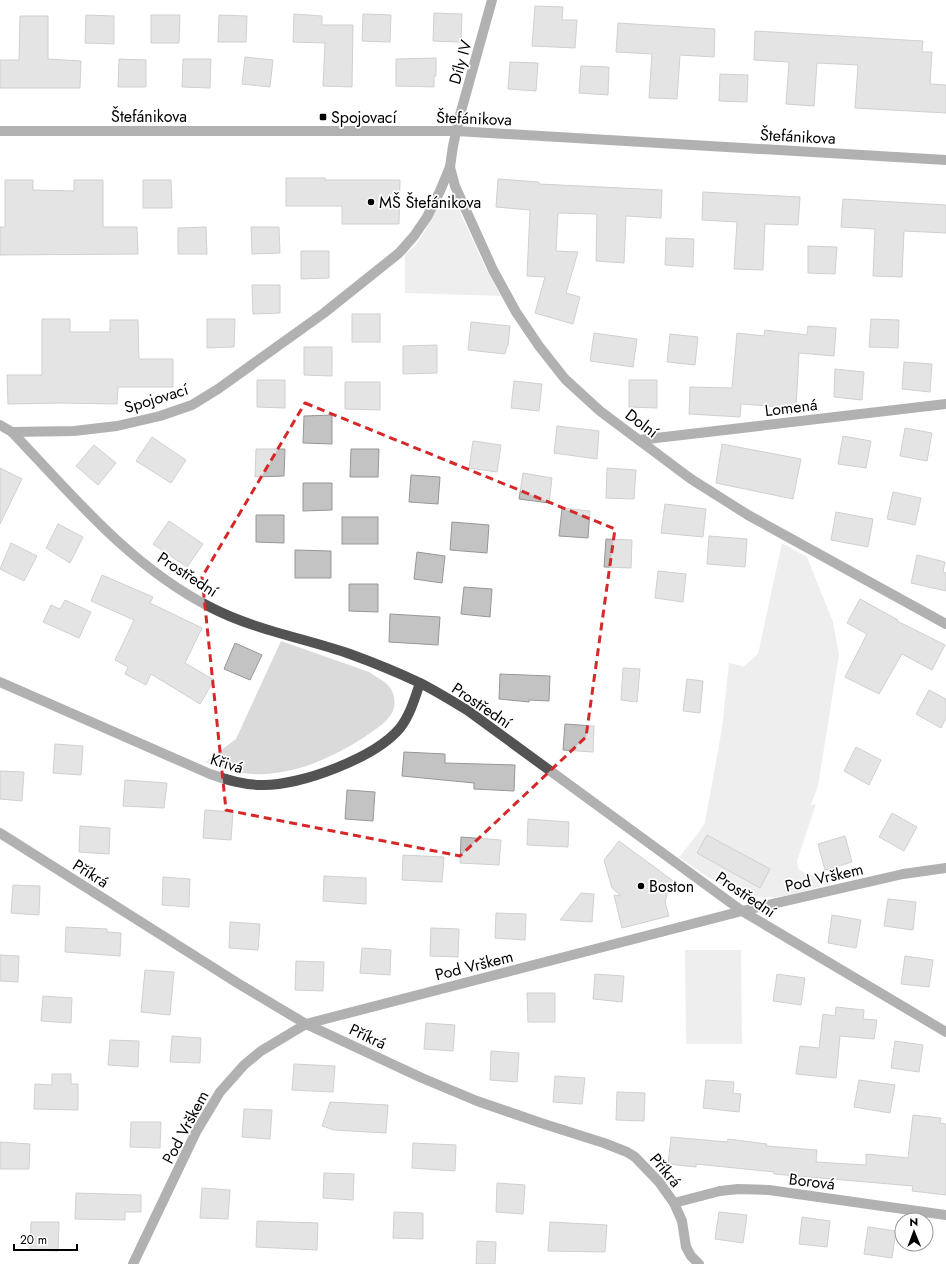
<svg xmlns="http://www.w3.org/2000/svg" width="946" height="1264" font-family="Jost,sans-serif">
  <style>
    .green { fill: #dadada }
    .building { fill: #c3c3c3; stroke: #979797 }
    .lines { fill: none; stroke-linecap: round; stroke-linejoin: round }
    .minor { stroke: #535353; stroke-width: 10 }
    .marked { fill: none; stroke: #d62828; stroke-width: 3; stroke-dasharray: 8 5; stroke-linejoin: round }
    .poi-dot { fill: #000; stroke: #fff; stroke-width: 1.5 }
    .labels { text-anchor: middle; stroke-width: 3.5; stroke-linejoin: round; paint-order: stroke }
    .street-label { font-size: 16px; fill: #000; stroke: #fff }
    .poi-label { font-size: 16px; fill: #000; stroke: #fff; text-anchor: start }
  </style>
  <rect width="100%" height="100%" fill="#fff"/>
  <g class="green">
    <polygon points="445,204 451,204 458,208 486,269 501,296 405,293 405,254 415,246 425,231 437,208"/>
    <path d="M782,543L807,557L833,622L839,655L818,786L811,805L816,804L797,861L798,868L801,871L832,884C816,887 793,895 777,897C737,900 710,879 679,857L700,831L705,822L722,728L729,663L742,666L743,667L758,654Z"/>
    <path d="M281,641L369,672C376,677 386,681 391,689C396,697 396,710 389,717C385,723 379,727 373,731C351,747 326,760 300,768C289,771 278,773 267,774C245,776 225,769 205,762L236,739Z"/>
    <polygon points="685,950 741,950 742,1044 686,1044"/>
  </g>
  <g class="building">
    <polygon points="535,6 563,7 562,20 577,20 575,48 532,46"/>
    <polygon points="434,13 462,14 461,42 433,41"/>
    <polygon points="294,14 322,16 322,25 353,25 352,87 323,86 325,43 293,42"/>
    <polygon points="363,14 391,15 390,42 362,41"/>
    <polygon points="86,15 114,16 114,44 85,43"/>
    <polygon points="151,15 180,15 179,43 151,43"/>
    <polygon points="219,15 247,16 246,42 218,42"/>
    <polygon points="20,16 48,16 48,59 81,61 80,88 0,88 0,60 19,60"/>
    <polygon points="618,23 715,29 714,57 680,55 677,99 649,98 652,54 616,52"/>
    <polygon points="755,31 923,41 922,52 932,52 930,84 946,85 946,113 855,108 858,65 817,63 814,106 786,104 789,62 754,60"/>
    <polygon points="245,57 273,60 270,87 242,84"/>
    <polygon points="436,58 436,76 434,76 434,87 396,86 396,59"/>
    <polygon points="119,59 146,60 146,87 118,87"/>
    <polygon points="183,59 211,59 210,88 182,87"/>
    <polygon points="510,62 538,63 536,91 508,89"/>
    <polygon points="581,66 609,67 608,95 579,93"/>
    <polygon points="720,74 748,75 747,102 719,101"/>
    <polygon points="286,178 325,178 325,180 400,180 399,224 342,224 342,206 286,206"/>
    <polygon points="498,179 539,182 539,184 662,190 661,218 626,216 624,263 596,261 597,214 558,213 556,251 578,252 566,293 580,297 573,324 535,313 545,277 527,276 530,210 496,207"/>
    <polygon points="5,180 33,180 33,190 74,191 74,180 103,180 103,227 137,227 138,254 0,255 0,227 5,227"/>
    <polygon points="143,180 171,180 172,208 143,208"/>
    <polygon points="703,192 800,197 798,225 765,224 763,270 734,269 737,222 702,220"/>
    <polygon points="843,199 946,205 946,233 904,231 902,277 873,276 875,229 841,227"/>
    <polygon points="206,227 207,254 178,254 178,228"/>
    <polygon points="251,227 279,227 280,253 252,254"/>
    <polygon points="666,238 694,239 693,267 665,265"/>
    <polygon points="808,246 837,247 835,274 808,273"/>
    <polygon points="301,251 329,251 329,278 301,279"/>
    <polygon points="252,285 280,285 280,313 253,314"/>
    <rect x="352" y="314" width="28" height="28"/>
    <polygon points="42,319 70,319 70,332 110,332 110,320 138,320 139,359 173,359 173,387 118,387 117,404 61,403 8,404 7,375 42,375"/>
    <polygon points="207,319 235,319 234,347 207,348"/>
    <polygon points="871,319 899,320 898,348 869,347"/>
    <polygon points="471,322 510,326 508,346 507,346 505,354 468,350"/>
    <polygon points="808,326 836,328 834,356 799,353 796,408 741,404 740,417 689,414 690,387 732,388 737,333 764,336 765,330 807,335"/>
    <polygon points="594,333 637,339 633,367 590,361"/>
    <polygon points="670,334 698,337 695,365 667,362"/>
    <polygon points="437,345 437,373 403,374 403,346"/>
    <polygon points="304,347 332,347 332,376 304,375"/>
    <polygon points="904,362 932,364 930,392 902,389"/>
    <polygon points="835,369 864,372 862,400 834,397"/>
    <polygon points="257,380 285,380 285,408 257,407"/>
    <polygon points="629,380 657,380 657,408 629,407"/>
    <polygon points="514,381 542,384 539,411 511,408"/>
    <polygon points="345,382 380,382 380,410 345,409"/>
    <polygon points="332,415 332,444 303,443 304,416"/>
    <polygon points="557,426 599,431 597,459 554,453"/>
    <polygon points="905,428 932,433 927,461 900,456"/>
    <polygon points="843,436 871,441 866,468 838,464"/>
    <polygon points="152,437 186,460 171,483 136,461"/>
    <polygon points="473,441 501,445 497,472 469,468"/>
    <polygon points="722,444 801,459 793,499 716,483"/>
    <polygon points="94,445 116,463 98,485 76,466"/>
    <polygon points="256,449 285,449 284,476 255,477"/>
    <polygon points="351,449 379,449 378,477 350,477"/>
    <polygon points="0,468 22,479 0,524"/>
    <polygon points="607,468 636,470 634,499 606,498"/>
    <polygon points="523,473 552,478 549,503 519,499"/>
    <polygon points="411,475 440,477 438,504 409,502"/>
    <polygon points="303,483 332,483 332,510 303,511"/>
    <polygon points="893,492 921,498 915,525 887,519"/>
    <polygon points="665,504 706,509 703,537 661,533"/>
    <polygon points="562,508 590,511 588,538 559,536"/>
    <polygon points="836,512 873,519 868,547 831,540"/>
    <polygon points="256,515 284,515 284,543 256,542"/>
    <rect x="342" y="517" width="36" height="27"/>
    <polygon points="169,521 203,544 187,567 153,544"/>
    <polygon points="452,522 489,525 487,553 450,550"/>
    <polygon points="58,524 83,537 70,563 46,548"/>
    <polygon points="709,536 747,539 745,567 707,564"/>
    <polygon points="606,539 632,540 631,568 604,567"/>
    <polygon points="11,543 37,556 24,581 0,569"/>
    <polygon points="295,550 331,551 331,578 295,578"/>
    <polygon points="417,552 445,556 442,583 414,579"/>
    <polygon points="917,555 945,562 943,572 946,573 946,591 911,583"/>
    <polygon points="658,571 686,574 683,602 655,598"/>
    <polygon points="102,575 153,597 150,603 202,628 185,663 214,680 200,704 151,674 146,685 125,674 128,667 115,660 134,620 91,601"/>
    <polygon points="349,584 378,584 378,612 349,611"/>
    <polygon points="464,587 492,589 490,617 461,614"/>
    <polygon points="860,599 898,620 897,621 945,645 932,670 902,654 879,694 845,677 867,634 847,623"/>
    <polygon points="65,600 91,612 79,638 43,622 51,605 60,609"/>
    <polygon points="390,614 440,617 438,645 389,642"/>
    <polygon points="235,643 262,655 250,680 224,669"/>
    <polygon points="623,668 640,669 637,702 621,700"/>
    <polygon points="500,674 550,676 549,701 529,700 529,702 499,699"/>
    <polygon points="687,679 703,681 700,713 683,711"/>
    <polygon points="929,690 946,699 946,718 941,728 916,714"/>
    <polygon points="565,724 594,726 593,752 563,750"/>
    <polygon points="55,744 83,746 81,775 53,773"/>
    <polygon points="856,747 881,760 869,785 844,771"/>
    <polygon points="404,752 445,754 445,763 515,765 514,791 474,789 474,783 402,776"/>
    <polygon points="0,771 24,772 22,801 0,799"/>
    <polygon points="125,780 167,783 164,808 123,806"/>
    <polygon points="347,790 375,792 373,821 345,819"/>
    <polygon points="205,810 233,812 231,840 203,838"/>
    <polygon points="892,813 917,827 904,851 879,837"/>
    <polygon points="528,819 569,822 568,847 527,845"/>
    <polygon points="80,826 110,828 109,854 79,852"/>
    <polygon points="707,835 770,869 760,888 697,853"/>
    <polygon points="845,836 852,862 825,870 818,844"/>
    <polygon points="461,837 501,840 499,865 460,863"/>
    <polygon points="619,841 676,883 667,894 665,902 669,916 622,928 614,895 621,896 612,888 604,860"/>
    <polygon points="403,855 444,857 442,882 402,880"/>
    <polygon points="324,876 366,878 366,904 323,901"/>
    <polygon points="163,877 190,879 189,907 162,905"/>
    <polygon points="13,885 40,886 39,915 11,913"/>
    <polygon points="581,893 594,894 592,922 560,920"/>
    <polygon points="888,899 916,902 913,930 884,926"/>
    <polygon points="496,913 526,914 525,940 495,938"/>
    <polygon points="832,915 861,920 856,948 828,943"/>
    <polygon points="230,922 260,924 258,950 229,948"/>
    <polygon points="66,927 107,929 107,932 121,933 120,956 65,952"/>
    <polygon points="431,928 459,929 458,957 430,956"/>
    <polygon points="362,948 391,950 390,975 360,973"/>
    <polygon points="0,955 19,956 18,982 0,981"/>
    <polygon points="905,956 933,960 929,987 901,984"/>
    <polygon points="296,961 324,962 323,991 295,990"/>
    <polygon points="145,970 174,972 170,1015 141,1012"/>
    <polygon points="595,974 624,976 622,1002 593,999"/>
    <polygon points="777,974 805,978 801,1005 773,1001"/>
    <polygon points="527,993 555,993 555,1022 528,1022"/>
    <polygon points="43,996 72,998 71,1023 41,1021"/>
    <polygon points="836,1007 864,1010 863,1019 877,1020 874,1039 840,1036 836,1078 796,1074 800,1046 819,1048 823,1014 835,1016"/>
    <polygon points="426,1023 455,1025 453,1051 424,1049"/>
    <polygon points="172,1036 201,1038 200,1063 170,1062"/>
    <polygon points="110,1040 139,1041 138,1067 108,1065"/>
    <polygon points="895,1041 923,1045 919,1072 891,1068"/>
    <polygon points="491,1051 519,1053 517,1082 490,1080"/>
    <polygon points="294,1064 335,1066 333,1092 292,1090"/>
    <polygon points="52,1074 71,1074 71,1084 78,1084 78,1110 34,1109 35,1084 52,1085"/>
    <polygon points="555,1076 585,1078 582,1104 553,1102"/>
    <polygon points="706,1080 734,1082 733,1093 741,1094 739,1112 703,1108"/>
    <polygon points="859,1080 895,1085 890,1113 854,1107"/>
    <polygon points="617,1092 645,1093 644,1121 616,1120"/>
    <polygon points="330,1102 388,1105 386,1133 334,1130 322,1126"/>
    <polygon points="244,1109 272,1110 270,1139 242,1137"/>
    <polygon points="913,1115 941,1118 940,1123 946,1124 946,1195 912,1191 913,1186 774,1174 774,1172 696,1164 696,1167 668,1164 671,1137 727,1142 728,1139 767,1144 766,1146 817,1150 816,1162 866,1165 866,1154 908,1158"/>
    <polygon points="131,1122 161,1122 160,1148 130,1147"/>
    <polygon points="0,1142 30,1144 29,1169 0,1169"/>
    <polygon points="413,1143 456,1145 455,1171 412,1168"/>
    <polygon points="324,1173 354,1174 353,1200 323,1198"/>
    <polygon points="497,1183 525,1185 523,1214 496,1212"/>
    <polygon points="202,1188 230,1190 228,1219 200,1218"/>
    <polygon points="76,1193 141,1195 141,1212 125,1212 125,1220 75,1219"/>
    <polygon points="394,1212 423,1213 423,1239 393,1238"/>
    <polygon points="719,1212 747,1215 743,1243 715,1239"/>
    <polygon points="802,1217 830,1221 827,1247 799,1244"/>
    <polygon points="257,1221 318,1223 317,1250 256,1247"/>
    <polygon points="31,1222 59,1222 58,1251 30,1250"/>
    <polygon points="550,1222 607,1225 605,1252 548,1251"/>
    <polygon points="868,1227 896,1231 892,1258 864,1254"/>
    <polygon points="477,1241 496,1242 495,1264 476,1264"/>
  </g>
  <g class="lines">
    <g class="minor">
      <polyline points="492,0 460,115 453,146 450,167 455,186 493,270 516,312 539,346 565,379 600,411 691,479 748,515 946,624"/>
      <polyline points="0,131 456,131 946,160"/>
      <path d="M0,425L12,432C73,496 130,566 210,607C254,630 304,638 350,654C372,662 399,673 420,683C436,691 452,701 467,710L742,911L946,1032"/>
      <polyline points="12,432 74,431 117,426 160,416 192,405 218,389 324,313 399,253 414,236 427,217 440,191 450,167"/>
      <polyline points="639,440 946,404"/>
      <path d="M0,682L210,774C227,780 243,785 261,785C300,786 375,758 400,728C410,715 415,698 420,683"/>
      <polyline points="0,833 239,984 306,1024 422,1078 477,1101 541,1123 604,1143 627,1152 635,1157 659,1182 674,1203 682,1221 686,1247 691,1256 699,1264"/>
      <polyline points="674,1203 720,1191 738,1189 769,1190 946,1215"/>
      <polyline points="133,1264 196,1132 220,1092 244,1065 261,1051 306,1024 742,911 903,874 946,868"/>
    </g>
  </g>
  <path d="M0 0H946V1264H0ZM305,403L615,529L586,737L460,856L226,810L202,577Z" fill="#fff" fill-opacity=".55" fill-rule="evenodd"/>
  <path class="marked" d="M305,403L615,529L586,737L460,856L226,810L202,577Z"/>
  <g class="poi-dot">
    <rect x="319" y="113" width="8" height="8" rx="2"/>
    <circle cx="371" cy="202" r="4"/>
    <circle cx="641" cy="886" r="4"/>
  </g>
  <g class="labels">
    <g class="street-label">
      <text transform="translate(460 62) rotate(-74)" y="6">Díly IV</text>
      <text x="149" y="122">Štefánikova</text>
      <text transform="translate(474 118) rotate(2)" y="6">Štefánikova</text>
      <text transform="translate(798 136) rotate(3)" y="6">Štefánikova</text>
      <text transform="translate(156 398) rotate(-17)" y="6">Spojovací</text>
      <text transform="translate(791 407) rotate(-7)" y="6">Lomená</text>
      <text transform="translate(642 423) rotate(37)" y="6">Dolní</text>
      <text transform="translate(188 574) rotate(33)" y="6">Prostřední</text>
      <text transform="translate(482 705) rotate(34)" y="6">Prostřední</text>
      <text transform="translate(227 763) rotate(17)" y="6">Křivá</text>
      <text transform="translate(91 873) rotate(32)" y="6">Příkrá</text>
      <text transform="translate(824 877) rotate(-13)" y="6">Pod Vrškem</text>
      <text transform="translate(746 894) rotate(34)" y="6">Prostřední</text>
      <text transform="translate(474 965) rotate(-14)" y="6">Pod Vrškem</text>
      <text transform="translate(368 1036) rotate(25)" y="6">Příkrá</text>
      <text transform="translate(185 1127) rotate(-62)" y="6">Pod Vrškem</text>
      <text transform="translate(666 1170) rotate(50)" y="6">Příkrá</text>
      <text transform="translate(812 1181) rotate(7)" y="6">Borová</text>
    </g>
    <g class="poi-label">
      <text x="331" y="123">Spojovací</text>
      <text x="379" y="208">MŠ Štefánikova</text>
      <text x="649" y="892">Boston</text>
    </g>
  </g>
  <g transform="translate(914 1232) rotate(359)"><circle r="19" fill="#ffffff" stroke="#999999"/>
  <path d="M0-3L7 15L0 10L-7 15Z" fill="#000000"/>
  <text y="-6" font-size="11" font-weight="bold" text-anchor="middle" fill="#000000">N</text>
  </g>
  <path d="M14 1244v6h63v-6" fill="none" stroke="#000000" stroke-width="2"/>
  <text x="20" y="1244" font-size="12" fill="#000000" stroke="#ffffff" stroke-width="3" paint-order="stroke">20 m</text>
</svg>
